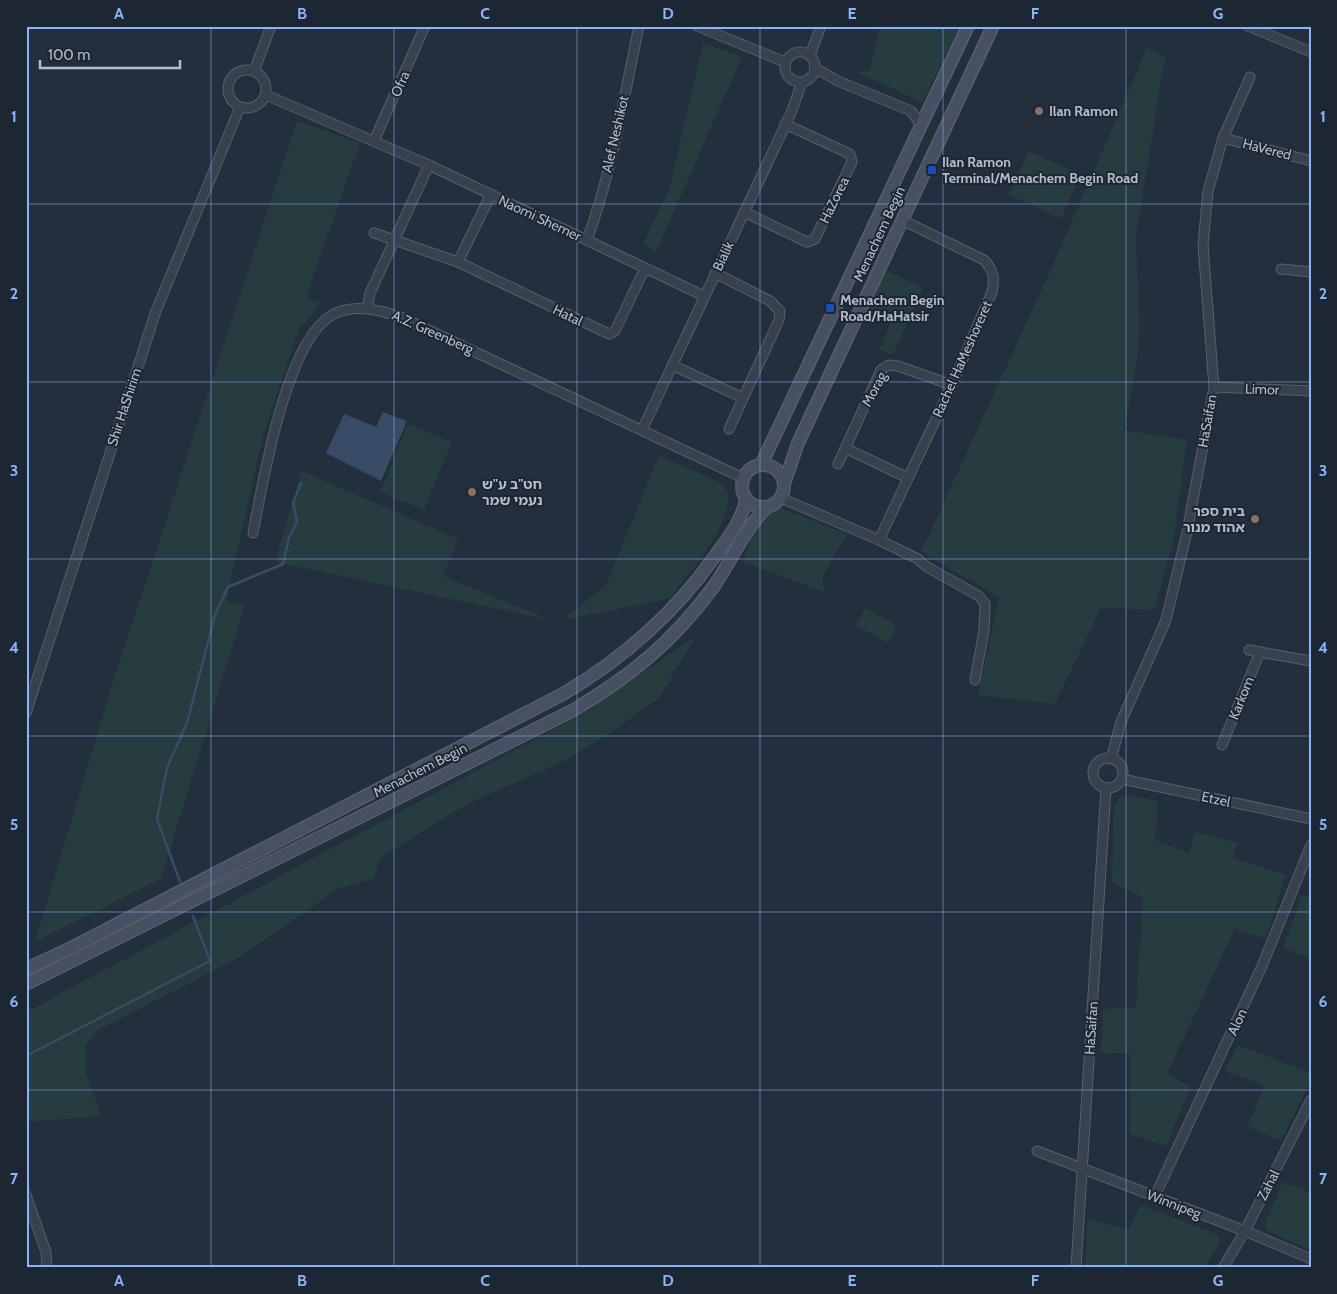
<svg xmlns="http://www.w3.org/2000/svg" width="1337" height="1294" font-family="Cabin,'Noto Sans Hebrew',sans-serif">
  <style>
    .green { fill: #263c3f }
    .water { fill: #394c67 }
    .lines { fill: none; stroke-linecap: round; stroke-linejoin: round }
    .stream { stroke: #394c67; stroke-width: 2.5 }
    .minor-casing { stroke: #565f6c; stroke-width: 11 }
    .secondary-casing { stroke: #565f6c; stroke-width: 14 }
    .minor { stroke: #38414e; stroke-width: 9 }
    .secondary { stroke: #465061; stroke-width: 11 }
    .grid { fill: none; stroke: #8ab4f8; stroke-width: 1; stroke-opacity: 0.55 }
    .education-dot { fill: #8d6e63; stroke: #1d2633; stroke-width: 2 }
    .transit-dot { fill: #1a4fb4; stroke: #1d2633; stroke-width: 2 }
    .labels { text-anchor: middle; stroke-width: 4; stroke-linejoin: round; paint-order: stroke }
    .street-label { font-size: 14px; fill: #b4bcc9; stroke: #1d2633 }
    .poi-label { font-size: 14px; font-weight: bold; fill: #b4bcc9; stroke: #1d2633; text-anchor: start }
    .neatline { fill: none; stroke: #8ab4f8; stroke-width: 2 }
    .grid-label { font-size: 16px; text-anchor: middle; font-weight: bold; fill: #8ab4f8 }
  </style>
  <rect width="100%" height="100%" fill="#242f3e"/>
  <g class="green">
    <polygon points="880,26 960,26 922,102 856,72 870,70"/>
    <polygon points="703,43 742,57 656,252 643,244 669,190"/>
    <polygon points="1147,48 1165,57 1136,235 1140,331 1137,361 1124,430 1187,440 1173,543 1154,610 1101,608 1055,704 978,695 999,597 921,552 1052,267"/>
    <polygon points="297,121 360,143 306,297 321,303 299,329 263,436 226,602 245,605 161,879 35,942 112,685"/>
    <polygon points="1029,151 1081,175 1061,219 1009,195"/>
    <polygon points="886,271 923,288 893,355 880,349 892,320 869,310"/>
    <polygon points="408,424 452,442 424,510 380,492"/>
    <path d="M659,455L721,483L728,492C731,529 691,570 670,598L563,620L606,585Z"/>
    <polygon points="302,471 458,539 443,576 550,620 275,562"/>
    <path d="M781,508L847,534L822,577L824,592L743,562C751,535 753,520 781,508Z"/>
    <polygon points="865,608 897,625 888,643 856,626"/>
    <polygon points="696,636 659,698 610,733 568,759 469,803 380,858 374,879 341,887 238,958 97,1031 85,1046 85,1071 102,1116 26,1122 26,1012 581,715"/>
    <polygon points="1126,794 1158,801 1155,840 1189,853 1195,832 1238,843 1233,858 1286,875 1265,939 1235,928 1167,1074 1191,1087 1166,1146 1130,1134 1130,1054 1101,1053 1103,1009 1136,1007 1143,898 1112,882 1114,807 1119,798"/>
    <polygon points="1302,895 1311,898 1311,959 1283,948"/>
    <polygon points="1238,1045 1311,1073 1311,1080 1281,1140 1247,1127 1265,1086 1225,1071"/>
    <polygon points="1283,1182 1311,1193 1309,1250 1267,1230 1265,1224"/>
    <polygon points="1140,1205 1218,1235 1220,1242 1204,1268 1085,1268 1087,1219 1129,1230"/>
  </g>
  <polygon class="water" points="383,412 407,421 381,481 326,453 344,414 376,427"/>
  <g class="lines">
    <g class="stream">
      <polyline points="180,882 157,819 167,768 187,723 215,615 228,587 283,564 289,538 297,521 293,503 301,483"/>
      <polyline points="26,1056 210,961 193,916"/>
    </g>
    <defs>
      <g id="minor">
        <polyline points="697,26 785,62"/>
        <polyline points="1248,26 1311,52"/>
        <circle cx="800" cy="67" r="15"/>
        <polyline points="810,55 821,26"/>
        <polyline points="815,68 838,81 911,111 921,125"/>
        <circle cx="247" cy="89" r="19"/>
        <polyline points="254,71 271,26"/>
        <polyline points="266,95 429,165 704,296"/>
        <polyline points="1223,138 1311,161"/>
        <polyline points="374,141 425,26"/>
        <polyline points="744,212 807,242 815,239 852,162 850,154 785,124"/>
        <polyline points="374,233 458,262 609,334 615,331 645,268"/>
        <path d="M587,240C612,172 624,97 639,26"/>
        <polyline points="458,262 491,194"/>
        <polyline points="1281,269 1311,272"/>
        <polyline points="715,273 770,301 780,311 779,320 729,429"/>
        <polyline points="367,308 370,293 429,165"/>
        <polyline points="672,365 743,398"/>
        <polyline points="1214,387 1311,391"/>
        <polyline points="642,430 791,113 802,82"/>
        <polyline points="845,448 908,478"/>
        <polyline points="838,464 881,370 889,365 898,366 952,385"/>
        <polyline points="781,498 879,540 918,559 927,567 979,596 985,604 984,631 975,680"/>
        <path d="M253,533C263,481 286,341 332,315C354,303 381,310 403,318L743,478"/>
        <path d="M879,540L952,385L992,292C995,278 994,271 984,260L902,220"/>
        <polyline points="1249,650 1311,661"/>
        <polyline points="26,713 156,311 240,107"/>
        <polyline points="1222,745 1260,652"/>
        <circle cx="1108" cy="773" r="15"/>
        <polyline points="1111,759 1121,722 1166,620 1187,532 1214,387 1203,245 1208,191 1223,138 1250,77"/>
        <polyline points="1122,779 1311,819"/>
        <polyline points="1037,1151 1245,1231 1311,1259"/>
        <polyline points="26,1195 46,1252 47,1268"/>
        <polyline points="1155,1196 1262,966 1311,845"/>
        <polyline points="1076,1268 1106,788"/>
        <polyline points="1223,1268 1245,1231 1311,1100"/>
      </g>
      <g id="secondary">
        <circle cx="763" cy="486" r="21"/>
        <polyline points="761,465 968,26"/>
        <polyline points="784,484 798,443 993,26"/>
        <path d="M26,969L71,948L563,694C624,658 674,614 715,556C728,538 742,521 746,499"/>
        <path d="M26,984L572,711C631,676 673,642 714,586C732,560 744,529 767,507"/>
      </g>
    </defs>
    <use href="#minor" class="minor-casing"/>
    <use href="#secondary" class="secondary-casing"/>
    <use href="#minor" class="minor"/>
    <use href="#secondary" class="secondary"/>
  </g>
  <path class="grid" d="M211,26V1268M394,26V1268M577,26V1268M760,26V1268M943,26V1268M1126,26V1268M26,204H1311M26,382H1311M26,559H1311M26,736H1311M26,912H1311M26,1090H1311"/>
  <g class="education-dot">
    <circle cx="1039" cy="111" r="5"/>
    <circle cx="472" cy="492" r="5"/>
    <circle cx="1255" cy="519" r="5"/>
  </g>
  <g class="transit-dot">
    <rect x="927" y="165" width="10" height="10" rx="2.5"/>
    <rect x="825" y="303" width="10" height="10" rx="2.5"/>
  </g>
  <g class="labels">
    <g class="street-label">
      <text transform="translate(400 84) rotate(-66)" y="5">Ofra</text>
      <text transform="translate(615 134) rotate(-77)" y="5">Alef Neshikot</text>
      <text transform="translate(1267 149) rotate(14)" y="5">HaVered</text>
      <text transform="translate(834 200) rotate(-64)" y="5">HaZorea</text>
      <text transform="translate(540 218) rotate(25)" y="5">Naomi Shemer</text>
      <text transform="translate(879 234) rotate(-65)" y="5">Menachem Begin</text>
      <text transform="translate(723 256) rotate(-65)" y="5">Bialik</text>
      <text transform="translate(568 315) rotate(26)" y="5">Hatal</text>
      <text transform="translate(433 332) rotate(24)" y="5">A.Z. Greenberg</text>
      <text transform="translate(962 359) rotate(-66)" y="5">Rachel HaMeshoreret</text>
      <text transform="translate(874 389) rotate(-62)" y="5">Morag</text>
      <text transform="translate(1262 389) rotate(2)" y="5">Limor</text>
      <text transform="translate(124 407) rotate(-72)" y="5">Shir HaShirim</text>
      <text transform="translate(1207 421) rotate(-80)" y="5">HaSaifan</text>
      <text transform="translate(1241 698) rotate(-68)" y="5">Karkom</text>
      <text transform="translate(420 770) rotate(-27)" y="5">Menachem Begin</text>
      <text transform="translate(1216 799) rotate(12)" y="5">Etzel</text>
      <text transform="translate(1237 1022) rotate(-65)" y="5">Alon</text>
      <text transform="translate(1091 1028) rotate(-86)" y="5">HaSaifan</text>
      <text transform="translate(1268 1185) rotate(-63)" y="5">Zahal</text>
      <text transform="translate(1174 1204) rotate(21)" y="5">Winnipeg</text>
    </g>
    <g class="poi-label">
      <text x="1049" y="116">Ilan Ramon</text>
      <text x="942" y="167">Ilan Ramon<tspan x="942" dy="16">Terminal/Menachem Begin Road</tspan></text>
      <text x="840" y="305">Menachem Begin<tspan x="840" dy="16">Road/HaHatsir</tspan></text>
      <text x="482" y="489">חט"ב ע"ש<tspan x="482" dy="16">נעמי שמר</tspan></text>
      <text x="1245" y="516" text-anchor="end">בית ספר<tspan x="1245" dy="16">אהוד מנור</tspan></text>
    </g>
  </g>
  <rect width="1337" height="1294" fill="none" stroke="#1d2633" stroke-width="55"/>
  <path d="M40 60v8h140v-8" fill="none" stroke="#b4bcc9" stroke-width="2.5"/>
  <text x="48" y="60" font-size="15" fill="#b4bcc9" stroke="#1d2633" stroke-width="4" paint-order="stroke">100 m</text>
  <rect x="28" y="28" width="1282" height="1238" class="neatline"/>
  <g class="grid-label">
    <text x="119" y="19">A</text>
    <text x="302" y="19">B</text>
    <text x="485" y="19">C</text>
    <text x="668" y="19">D</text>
    <text x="852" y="19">E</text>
    <text x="1035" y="19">F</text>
    <text x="1218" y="19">G</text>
    <text x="14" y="122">1</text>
    <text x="1323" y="122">1</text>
    <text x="14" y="299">2</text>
    <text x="1323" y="299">2</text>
    <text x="14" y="476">3</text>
    <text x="1323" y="476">3</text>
    <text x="14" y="653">4</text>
    <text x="1323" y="653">4</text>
    <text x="14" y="830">5</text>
    <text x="1323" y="830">5</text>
    <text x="14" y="1007">6</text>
    <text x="1323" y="1007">6</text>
    <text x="14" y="1184">7</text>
    <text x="1323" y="1184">7</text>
    <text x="119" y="1286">A</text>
    <text x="302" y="1286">B</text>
    <text x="485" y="1286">C</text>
    <text x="668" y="1286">D</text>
    <text x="852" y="1286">E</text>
    <text x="1035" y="1286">F</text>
    <text x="1218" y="1286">G</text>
  </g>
</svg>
